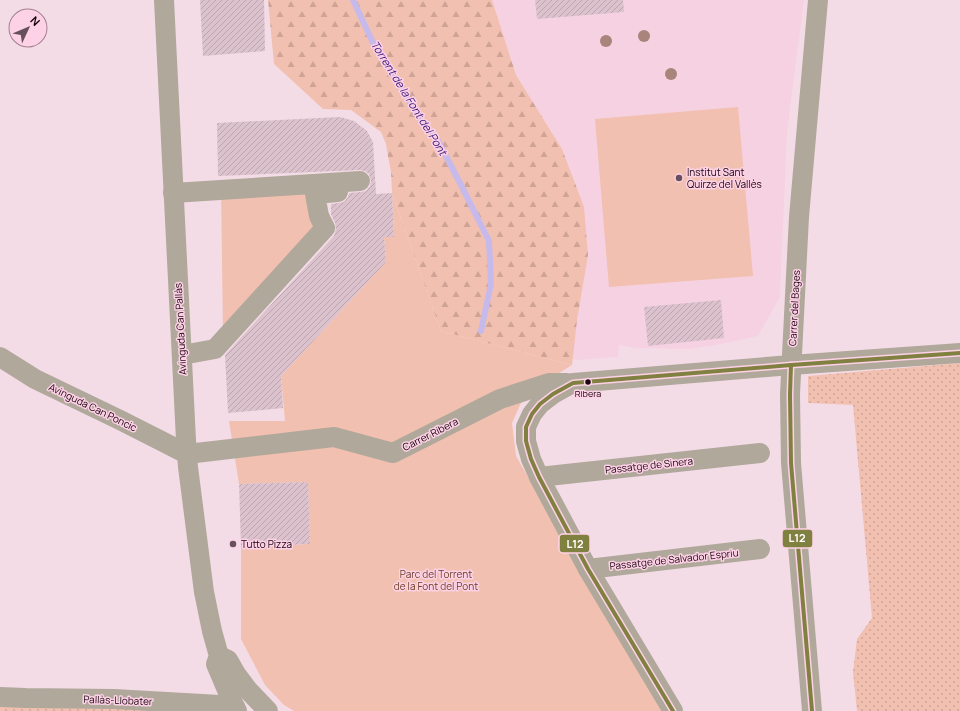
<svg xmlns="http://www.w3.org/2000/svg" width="960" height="711" font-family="Manrope,sans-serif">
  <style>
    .built { fill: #f6d1e2 }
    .green { fill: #f2c0b0 }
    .forest { fill: url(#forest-firs) }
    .garden { fill: url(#garden-dots) }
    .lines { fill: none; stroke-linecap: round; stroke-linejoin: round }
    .stream { stroke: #c6b9ec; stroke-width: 6 }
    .building { fill: url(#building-hatch) }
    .minor { stroke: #b1a89c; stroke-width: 20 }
    .bus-1-casing { stroke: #fed2e6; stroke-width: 7 }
    .bus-1 { stroke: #808040; stroke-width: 4 }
    .tree { fill: #a8847a }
    .poi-dot { fill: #66505b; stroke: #fed2e6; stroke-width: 1.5 }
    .bus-dot { fill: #1a0410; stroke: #fed2e6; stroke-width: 1.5 }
    .labels { text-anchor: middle; stroke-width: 3; stroke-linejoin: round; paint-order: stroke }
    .bus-label { font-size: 9px; fill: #1a0410; stroke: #fed2e6 }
    .poi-label { font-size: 10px; fill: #1a0410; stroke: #fed2e6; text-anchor: start }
    .street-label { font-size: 10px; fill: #1a0410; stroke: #fed2e6 }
    .park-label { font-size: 10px; fill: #6a3c21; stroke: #fed2e6 }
    .water-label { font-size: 11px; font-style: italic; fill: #351478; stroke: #fed2e6 }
    .line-badge { stroke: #fed2e6; stroke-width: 1.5 }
    .badge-label { font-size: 11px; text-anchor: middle; font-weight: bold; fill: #fff }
  </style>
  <defs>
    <pattern id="forest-firs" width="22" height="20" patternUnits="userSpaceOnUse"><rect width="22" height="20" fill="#f2c0b0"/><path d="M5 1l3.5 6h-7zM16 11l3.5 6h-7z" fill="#cfa396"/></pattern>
    <pattern id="garden-dots" width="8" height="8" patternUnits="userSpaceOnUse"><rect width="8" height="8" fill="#f2c0b0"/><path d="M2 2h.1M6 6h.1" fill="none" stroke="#cfa396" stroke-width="1.8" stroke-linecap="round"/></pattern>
    <pattern id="building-hatch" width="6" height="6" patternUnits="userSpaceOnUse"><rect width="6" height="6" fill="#dbc2cd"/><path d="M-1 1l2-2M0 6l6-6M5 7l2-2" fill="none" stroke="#bba5af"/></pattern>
  </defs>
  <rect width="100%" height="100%" fill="#f4dce7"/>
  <polygon class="built" points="492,0 804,0 787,132 780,297 758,336 717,345 688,349 636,348 619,345 618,357 578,360 568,358 562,149 516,75"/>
  <g class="green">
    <polygon points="738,107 753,276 609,287 595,119"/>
    <polygon points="309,187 322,228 223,335 221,188"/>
    <polygon points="392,193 441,331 572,365 537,387 521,403 512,423 516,456 663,711 294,711 284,705 265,685 241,639 241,547 310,544 308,482 239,484 229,421 285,421 281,376 386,262 384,237 394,236"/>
  </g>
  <polygon class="forest" points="268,0 492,0 516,75 562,149 584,207 588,255 577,320 572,365 441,331 392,193 391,172 388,156 386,144 381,132 351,110 323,109 274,64"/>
  <g class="garden">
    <polygon points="960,363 960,711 857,711 853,672 857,639 872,618 853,405 808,403 808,376"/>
    <polygon points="0,700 198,711 0,711"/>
  </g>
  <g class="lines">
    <polyline class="stream" points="353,0 375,47 420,118 437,139 460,183 489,241 491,284 481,331"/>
  </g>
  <g class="building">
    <polygon points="200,0 264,0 265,51 203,56"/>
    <polygon points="535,0 623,0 624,12 537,19"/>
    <polygon points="340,117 354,121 367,131 373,142 376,194 392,193 394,237 384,237 386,262 281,376 283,408 228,413 225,355 334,236 336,229 335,223 331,214 331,204 339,203 344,202 348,197 349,193 361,192 366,191 370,186 371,181 369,174 365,171 359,170 218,176 217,123"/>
    <polygon points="721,300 724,338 648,346 644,307"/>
    <polygon points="308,482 310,544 241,547 239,484"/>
  </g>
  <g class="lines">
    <g class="minor">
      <polyline points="164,0 186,440 188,467 204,592 212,631 219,656 216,664 230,697 237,711"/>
      <polyline points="173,193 360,181"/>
      <polyline points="182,355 215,349 325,228 319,216 315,194 338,192"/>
      <polyline points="0,357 35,379 120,420 187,454 334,437 393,453 500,399 549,383 567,383"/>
      <polyline points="539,477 760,453"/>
      <polyline points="588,569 760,549"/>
      <polyline points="219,656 228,660 236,674 248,690 268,711"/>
      <polyline points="0,697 26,698 114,699 220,705 235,707"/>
      <polyline points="673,711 588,569 539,477 531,459 526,441 526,427 532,414 540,404 553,394 573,383 791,365 960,353"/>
      <polyline points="812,711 791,463 790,394 799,217 818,0"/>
    </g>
    <defs>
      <g id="bus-1">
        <polyline points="791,365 790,394 791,463 812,711"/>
        <polyline points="673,711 588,569 539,477 531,459 526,441 526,427 532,414 540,404 553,394 573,383 791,365 960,353"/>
      </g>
    </defs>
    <use href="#bus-1" class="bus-1-casing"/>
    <use href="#bus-1" class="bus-1"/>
  </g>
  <g class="tree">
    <circle cx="644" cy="36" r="6"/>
    <circle cx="606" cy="41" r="6"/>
    <circle cx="671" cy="74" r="6"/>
  </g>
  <g class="poi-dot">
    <circle cx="679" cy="178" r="4"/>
    <circle cx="233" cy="544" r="4"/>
  </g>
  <circle class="bus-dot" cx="588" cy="382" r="3.5"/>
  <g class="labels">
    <g class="bus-label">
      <text x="588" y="397">Ribera</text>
    </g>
    <g class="poi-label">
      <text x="687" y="176">Institut Sant<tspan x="687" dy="12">Quirze del Vallès</tspan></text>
      <text x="241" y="548">Tutto Pizza</text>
    </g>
    <g class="street-label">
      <text transform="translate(794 308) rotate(-87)" y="4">Carrer del Bages</text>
      <text transform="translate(180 329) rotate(-93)" y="4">Avinguda Can Pallàs</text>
      <text transform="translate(93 407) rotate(26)" y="4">Avinguda Can Poncic</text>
      <text transform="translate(430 434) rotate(-27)" y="4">Carrer Ribera</text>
      <text transform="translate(649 465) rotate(-6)" y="4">Passatge de Sinera</text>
      <text transform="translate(674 559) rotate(-6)" y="4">Passatge de Salvador Espriu</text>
      <text transform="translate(118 700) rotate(2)" y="4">Pallàs-Llobater</text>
    </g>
    <g class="park-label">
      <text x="436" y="578">Parc del Torrent<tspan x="436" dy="12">de la Font del Pont</tspan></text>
    </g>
    <g class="water-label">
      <text transform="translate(409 98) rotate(58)" y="4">Torrent de la Font del Pont</text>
    </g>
  </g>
  <g class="line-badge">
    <rect x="782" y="529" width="31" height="19" rx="4" fill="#808040"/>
    <rect x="559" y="534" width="31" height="19" rx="4" fill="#808040"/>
  </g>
  <g class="badge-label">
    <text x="797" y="542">L12</text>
    <text x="575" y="548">L12</text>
  </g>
  <g transform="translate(28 28) rotate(46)"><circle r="19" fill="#fed2e6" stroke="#a38090"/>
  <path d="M0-3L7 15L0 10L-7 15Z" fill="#66505b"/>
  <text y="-6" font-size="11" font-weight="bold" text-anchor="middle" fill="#1a0410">N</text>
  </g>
</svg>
